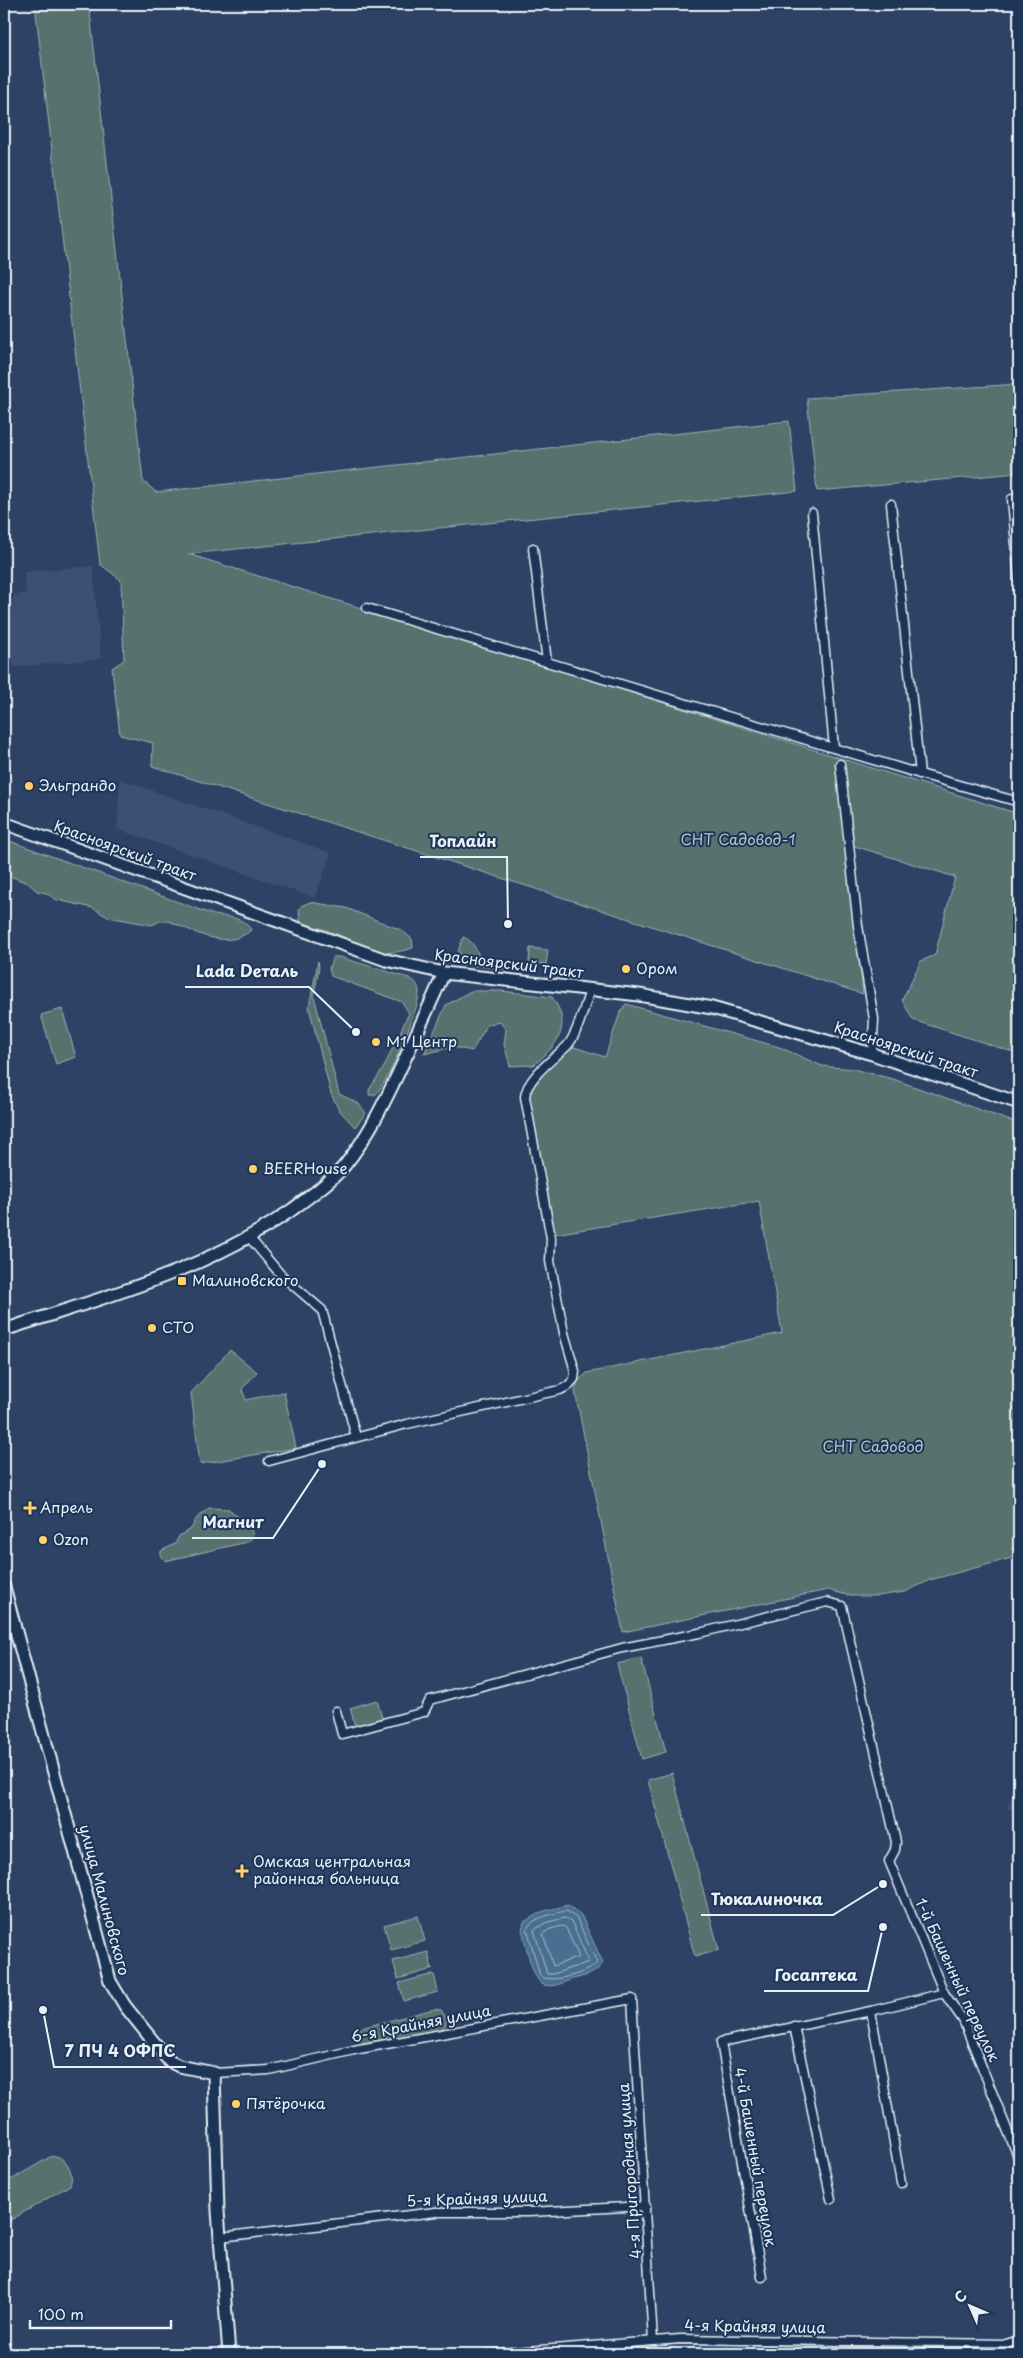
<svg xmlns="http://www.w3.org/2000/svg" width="1023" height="2358" font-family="'Playpen Sans',sans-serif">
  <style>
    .built { fill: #3e4f73 }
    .green { fill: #56716e; stroke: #9fb1b3 }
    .water { fill: #486e90; stroke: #88a2ba }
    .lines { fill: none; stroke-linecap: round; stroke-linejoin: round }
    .shore { stroke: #a8bdce; stroke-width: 1 }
    .street-casing { stroke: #e8f1f8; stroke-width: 11 }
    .secondary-casing { stroke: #e8f1f8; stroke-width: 15 }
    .street { stroke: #1d3557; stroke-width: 8 }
    .secondary { stroke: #1d3557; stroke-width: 11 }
    .tram { stroke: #e8f1f8; stroke-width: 1 }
    .poi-dot { fill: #ffd166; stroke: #1d3557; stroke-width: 2 }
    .labels { text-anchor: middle; stroke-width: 4; stroke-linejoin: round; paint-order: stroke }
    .poi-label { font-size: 15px; fill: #e8f1f8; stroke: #1d3557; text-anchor: start }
    .park-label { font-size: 15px; fill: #b5c4c8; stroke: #1d3557 }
    .street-label { font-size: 15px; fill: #e8f1f8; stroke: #1d3557 }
    .leader { fill: none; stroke: #e8f1f8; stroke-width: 2 }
    .callout-dot { fill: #e8f1f8; stroke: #1d3557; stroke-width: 2 }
    .callout-label { font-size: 16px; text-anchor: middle; font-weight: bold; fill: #e8f1f8; stroke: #1d3557; stroke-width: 4; stroke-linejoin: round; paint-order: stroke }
  </style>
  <rect width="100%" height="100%" fill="#2e4265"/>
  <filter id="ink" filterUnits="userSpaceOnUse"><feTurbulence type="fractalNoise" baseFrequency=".02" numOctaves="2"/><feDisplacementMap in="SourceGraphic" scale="10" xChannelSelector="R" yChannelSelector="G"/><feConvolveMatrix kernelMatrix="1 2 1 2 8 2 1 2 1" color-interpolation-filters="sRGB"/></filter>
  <g filter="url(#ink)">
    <g class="built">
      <polygon points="93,566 101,659 15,667 9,658 7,626 14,595 26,593 24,572"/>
      <polygon points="120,779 331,853 315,898 117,829"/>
      <polygon points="1019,1776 1019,1813 1007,1808"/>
    </g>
    <g class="green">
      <polygon points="35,4 89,4 143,481 156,492 789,421 797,491 188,554 1019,814 1019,1054 913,1020 902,1000 921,961 935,955 955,877 848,844 863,994 152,766 153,743 120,735 112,668 124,660 121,580 100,564"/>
      <polygon points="1019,384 1019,473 817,491 807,398"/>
      <path d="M4,839L214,915C228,917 244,917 251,930C227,951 195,932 169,921H160L152,925L108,917L93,908L57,900L46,893L37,891L28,883L4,874Z"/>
      <path d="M310,902L346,908L401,930L412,939L413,948C376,960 366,946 334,933C323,928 311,927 300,922L299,910L301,906Z"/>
      <path d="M463,937C476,941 476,956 486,964C494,969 506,967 513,970L461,964L458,959L460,953L458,952Z"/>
      <polygon points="530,948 548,950 546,964 529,962"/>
      <path d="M333,957H339L409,978C415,981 419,985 419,993C419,1009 387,1085 375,1095H369V1090L384,1067L409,1013L402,1002L331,976L329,968Z"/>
      <polygon points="318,961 319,967 314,996 339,1094 358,1103 366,1113 355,1127 339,1110 331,1094 309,1007"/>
      <path d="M471,991H501L552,997C573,1027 558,1044 534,1065L510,1066L504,1044L506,1030L500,1022L488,1024L472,1051L453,1047L424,1054L446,1005Z"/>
      <path d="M626,1004L779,1047L822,1066L853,1069L893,1079L1019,1124V1556L930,1580L905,1592L877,1596H851L828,1590L623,1632L575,1391L578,1381L587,1373L782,1333L759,1201L554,1234L528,1094C540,1076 554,1056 574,1047L605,1057L620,1013Z"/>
      <polygon points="62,1009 76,1057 56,1064 41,1015"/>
      <polygon points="230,1350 257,1372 242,1389 246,1400 284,1392 296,1448 200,1464 191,1393"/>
      <polygon points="209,1508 229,1509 251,1528 253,1537 247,1542 165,1561 161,1557 161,1551 175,1544 179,1536 191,1529 197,1518"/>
      <polygon points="641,1658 666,1752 642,1759 617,1664"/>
      <polygon points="377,1700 382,1718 355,1726 350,1708"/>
      <polygon points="672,1773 719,1950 695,1957 648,1780"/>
      <polygon points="418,1916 425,1941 391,1950 384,1925"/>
      <polygon points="428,1952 432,1969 398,1979 393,1961"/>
      <polygon points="434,1974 438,1992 404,2001 399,1983"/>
      <polygon points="434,2009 441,2010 447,2019 445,2026 439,2030 364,2043 356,2039 356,2032 361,2028"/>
      <path d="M56,2156C67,2159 75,2174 70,2185L4,2224V2184L50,2157Z"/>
    </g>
    <path class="water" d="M568,1905L581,1915L603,1963C596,1974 585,1976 573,1979C564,1982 553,1988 544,1985C532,1981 525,1941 522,1929L524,1922L541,1912Z"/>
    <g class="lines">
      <g class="shore">
        <path d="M567,1911L577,1919L597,1963C589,1973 550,1984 540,1976L527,1928C534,1917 555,1913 567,1911Z"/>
        <polygon points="566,1918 572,1923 589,1962 553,1974 547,1974 534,1930 545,1923"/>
        <polygon points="563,1926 566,1928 579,1957 553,1966 543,1934 548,1930"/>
      </g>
      <defs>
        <g id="street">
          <polyline points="1012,499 1019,579"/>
          <polyline points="891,504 920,774"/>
          <polyline points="812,513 834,748"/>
          <polyline points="533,548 547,662"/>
          <polyline points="367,608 920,774 1019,802"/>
          <polyline points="840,764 858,926 874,1019 872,1054"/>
          <polyline points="249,1237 281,1275 322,1310 356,1437"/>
          <path d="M269,1461L407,1424L560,1390L568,1386L574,1379L575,1371L564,1333L550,1261L551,1238L525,1097C526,1079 554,1058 566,1047C577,1037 585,1004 590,990"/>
          <polyline points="336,1711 342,1734 424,1712 430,1700 622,1648 699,1633 827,1602 842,1606 896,1842 895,1850 889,1861 944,1993 963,2020 1019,2159"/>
          <polyline points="871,2011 901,2183"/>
          <polyline points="794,2026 831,2199"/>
          <polyline points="214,2073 269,2070 354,2050 632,1999 653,2341"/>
          <polyline points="220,2237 436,2212 529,2212 646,2206"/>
          <polyline points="762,2277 721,2042 871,2011 944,1993"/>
          <polyline points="489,2354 680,2339 1006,2344 1019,2340"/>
        </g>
        <g id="secondary">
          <polyline points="4,823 386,960 444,973 639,995 712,1008 872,1054 1019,1103"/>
          <path d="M4,1330C104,1297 206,1271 293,1209C311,1195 331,1182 345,1165C366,1139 381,1109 395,1080C412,1044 428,1009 444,973"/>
          <polyline points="4,1587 110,1981 125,2006 169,2061 179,2066 214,2073 218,2211 229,2354"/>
        </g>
      </defs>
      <use href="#street" class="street-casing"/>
      <use href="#secondary" class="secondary-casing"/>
      <use href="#street" class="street"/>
      <use href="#secondary" class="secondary"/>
      <polyline class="tram" points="541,2354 681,2344 1019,2347"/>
    </g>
  </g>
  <g class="poi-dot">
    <circle cx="29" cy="786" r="5"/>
    <circle cx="626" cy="969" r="5"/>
    <circle cx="376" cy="1042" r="5"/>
    <circle cx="253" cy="1169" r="5"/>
    <rect x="177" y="1276" width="10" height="10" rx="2.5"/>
    <circle cx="152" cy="1328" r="5"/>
    <path d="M27.5 1500.5h5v5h5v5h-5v5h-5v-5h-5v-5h5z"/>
    <circle cx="43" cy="1540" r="5"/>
    <path d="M239.5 1863.5h5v5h5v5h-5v5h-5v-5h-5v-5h5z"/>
    <circle cx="236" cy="2104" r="5"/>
  </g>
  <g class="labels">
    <g class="poi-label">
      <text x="39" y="791">Эльграндо</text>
      <text x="636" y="974">Ором</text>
      <text x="386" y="1047">М1 Центр</text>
      <text x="263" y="1174">BEERHouse</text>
      <text x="192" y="1286">Малиновского</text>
      <text x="162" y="1333">СТО</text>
      <text x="40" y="1513">Апрель</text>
      <text x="53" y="1545">Ozon</text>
      <text x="253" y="1867">Омская центральная<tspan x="253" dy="17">районная больница</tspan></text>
      <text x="246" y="2109">Пятёрочка</text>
    </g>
    <g class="park-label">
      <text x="738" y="845">СНТ Садовод-1</text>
      <text x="873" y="1452">СНТ Садовод</text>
    </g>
    <g class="street-label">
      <text transform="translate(125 851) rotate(20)" y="5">Красноярский тракт</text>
      <text transform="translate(509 964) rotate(7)" y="5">Красноярский тракт</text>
      <text transform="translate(906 1050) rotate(18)" y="5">Красноярский тракт</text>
      <text transform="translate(104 1900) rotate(75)" y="5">улица Малиновского</text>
      <text transform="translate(957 1980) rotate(65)" y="5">1-й Башенный переулок</text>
      <text transform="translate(421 2024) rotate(-11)" y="5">6-я Крайняя улица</text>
      <text transform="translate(755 2157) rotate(80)" y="5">4-й Башенный переулок</text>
      <text transform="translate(630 2171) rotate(-94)" y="5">4-я Пригородная улица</text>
      <text transform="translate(477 2199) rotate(-2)" y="5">5-я Крайняя улица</text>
      <text transform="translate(755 2327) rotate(1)" y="5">4-я Крайняя улица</text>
    </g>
  </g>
  <path class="leader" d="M508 924L507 857H420M356 1032L309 987H185M322 1464L273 1538H192M883 1884L833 1915H701M883 1927L868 1991H764M43 2010L54 2067H186"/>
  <g class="callout-dot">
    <circle cx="508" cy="924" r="5"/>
    <circle cx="356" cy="1032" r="5"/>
    <circle cx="322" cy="1464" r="5"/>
    <circle cx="883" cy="1884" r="5"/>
    <circle cx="883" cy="1927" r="5"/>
    <circle cx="43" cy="2010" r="5"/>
  </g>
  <g class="callout-label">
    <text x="463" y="847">Топлайн</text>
    <text x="247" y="977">Lada Dеталь</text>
    <text x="233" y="1528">Магнит</text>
    <text x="767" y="1905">Тюкалиночка</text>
    <text x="816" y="1981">Госаптека</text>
    <text x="120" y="2057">7 ПЧ 4 ОФПС</text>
  </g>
  <rect width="1023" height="2358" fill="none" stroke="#1d3557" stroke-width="20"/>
  <rect x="10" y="10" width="1003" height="2338" fill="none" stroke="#e8f1f8" stroke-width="2" filter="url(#ink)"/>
  <g transform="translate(970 2306) rotate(315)" stroke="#1d3557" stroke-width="4" paint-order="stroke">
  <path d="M0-4L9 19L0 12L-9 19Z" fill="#e8f1f8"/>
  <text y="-8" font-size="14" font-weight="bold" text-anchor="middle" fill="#e8f1f8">С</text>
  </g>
  <path d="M30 2320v8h141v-8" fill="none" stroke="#e8f1f8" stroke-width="2.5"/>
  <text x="38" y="2320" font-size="15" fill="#e8f1f8" stroke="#1d3557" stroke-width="4" paint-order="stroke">100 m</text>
</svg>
